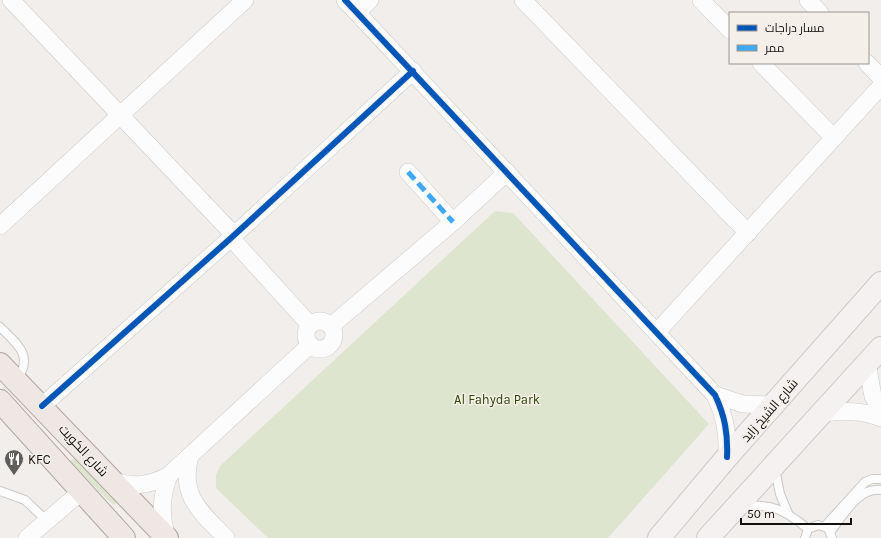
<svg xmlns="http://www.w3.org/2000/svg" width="881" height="538" font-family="Karla,Cairo,sans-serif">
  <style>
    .green { fill: #dde5cf }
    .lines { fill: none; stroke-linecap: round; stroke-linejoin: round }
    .lane-casing { stroke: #cbc9c6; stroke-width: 10 }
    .street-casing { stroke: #cbc9c6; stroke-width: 18 }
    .secondary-casing { stroke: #cbc9c6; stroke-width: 24 }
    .primary-casing { stroke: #b0a49f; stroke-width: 24 }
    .lane { stroke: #fdfcfc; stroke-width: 8 }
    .street { stroke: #fdfcfc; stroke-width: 17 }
    .secondary { stroke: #f5f1f0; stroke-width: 22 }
    .primary { stroke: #eee7e4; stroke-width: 22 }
    .quiet { stroke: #3fa9f5; stroke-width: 5; stroke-dasharray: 10 5; stroke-linecap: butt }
    .cycleway-casing { stroke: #f4efe8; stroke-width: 8 }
    .cycleway { stroke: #0057b8; stroke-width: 6 }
    .labels { text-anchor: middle; stroke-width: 3; stroke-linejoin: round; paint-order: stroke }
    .park-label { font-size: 13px; fill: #2f4500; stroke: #f4efe8 }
    .street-label { font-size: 13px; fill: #12110f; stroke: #f4efe8 }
    .poi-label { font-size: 13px; fill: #12110f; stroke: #f4efe8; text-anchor: start }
  </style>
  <rect width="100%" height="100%" fill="#f1eeeb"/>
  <g class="green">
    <polygon points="495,211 513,213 709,424 608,538 268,538 216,488 216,475 220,466"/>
    <polygon points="76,456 119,501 114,505 108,500 70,462"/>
  </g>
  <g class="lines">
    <defs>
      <g id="lane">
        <path d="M0,327C17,344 34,355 17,380"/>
        <polyline points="775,469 780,494 788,513"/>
        <polyline points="0,491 25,500 47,521"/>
        <path d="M742,507C771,502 786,511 808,529"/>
        <polyline points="825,526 865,482 872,479 881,479"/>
        <path d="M831,531C843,516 858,487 881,490"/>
        <polyline points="805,538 808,529 818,525 828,528 832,538"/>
      </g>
      <g id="street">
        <polyline points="11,0 234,235"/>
        <path d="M345,0L715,395C725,416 728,434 727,457"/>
        <polyline points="523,0 748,233"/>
        <polyline points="701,0 730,30"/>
        <polyline points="808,0 820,13"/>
        <polyline points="357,12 370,0"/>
        <polyline points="761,63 834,138"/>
        <polyline points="867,63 881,78"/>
        <polyline points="408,172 453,222"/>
        <polyline points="0,226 245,0"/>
        <polyline points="231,238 310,325"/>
        <circle cx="320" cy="335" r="14"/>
        <polyline points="331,326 453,222 507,172"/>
        <polyline points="657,332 881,86"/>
        <polyline points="867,363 873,396 881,411"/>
        <polyline points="715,395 743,404 773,405"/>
        <polyline points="42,406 231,238 413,71"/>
        <path d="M823,413C844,411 862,410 881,418"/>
        <path d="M190,456C179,496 201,512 226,538"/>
        <path d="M113,481C133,487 150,486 169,475L310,345"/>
        <polyline points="27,538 82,491"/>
        <path d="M167,538C160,515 161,497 169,475"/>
      </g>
      <g id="secondary">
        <polyline points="659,538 727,457 881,283"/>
        <polyline points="708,538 881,348"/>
      </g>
      <g id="primary">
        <polyline points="0,364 167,538"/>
        <polyline points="0,401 124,538"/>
      </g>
    </defs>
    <use href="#lane" class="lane-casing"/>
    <use href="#street" class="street-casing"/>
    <use href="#secondary" class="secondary-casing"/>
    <use href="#primary" class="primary-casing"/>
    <use href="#lane" class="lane"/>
    <use href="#street" class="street"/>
    <use href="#secondary" class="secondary"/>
    <use href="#primary" class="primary"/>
    <polyline class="quiet" points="408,172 453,222"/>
    <defs>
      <g id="cycleway">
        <path d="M345,0L715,395C725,416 728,434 727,457"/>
        <polyline points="42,406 231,238 413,71"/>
      </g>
    </defs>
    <use href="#cycleway" class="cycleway-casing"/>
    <use href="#cycleway" class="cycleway"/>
  </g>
  <defs>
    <symbol id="restaurant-pin" viewBox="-11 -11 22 30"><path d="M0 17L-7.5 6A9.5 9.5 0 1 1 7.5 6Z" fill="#605e5c" stroke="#f4efe8"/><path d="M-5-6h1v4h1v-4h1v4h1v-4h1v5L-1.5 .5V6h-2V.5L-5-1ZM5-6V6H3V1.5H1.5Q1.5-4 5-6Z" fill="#fff"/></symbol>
  </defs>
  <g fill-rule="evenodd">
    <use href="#restaurant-pin" x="3" y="448" width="22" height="30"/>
  </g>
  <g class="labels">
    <g class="park-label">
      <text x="497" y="404">Al Fahyda Park</text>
    </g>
    <g class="street-label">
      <text transform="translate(769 410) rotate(-49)" y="5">شارع الشيخ زايد</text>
      <text transform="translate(84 450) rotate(47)" y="5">شارع الكويت</text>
    </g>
    <g class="poi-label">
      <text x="28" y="464">KFC</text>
    </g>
  </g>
  <rect x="729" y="12" width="140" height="52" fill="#f4efe8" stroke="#9a9691"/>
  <rect x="737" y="25" width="20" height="6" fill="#0057b8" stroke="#9a9691"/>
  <text x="765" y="32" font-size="12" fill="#12110f">مسار دراجات</text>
  <rect x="737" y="45" width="20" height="6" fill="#3fa9f5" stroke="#9a9691"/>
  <text x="765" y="52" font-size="12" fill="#12110f">ممر</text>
  <path d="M741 518v6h110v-6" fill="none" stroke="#12110f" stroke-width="2"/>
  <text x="747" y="518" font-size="12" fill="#12110f" stroke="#f4efe8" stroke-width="3" paint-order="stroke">50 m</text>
</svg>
